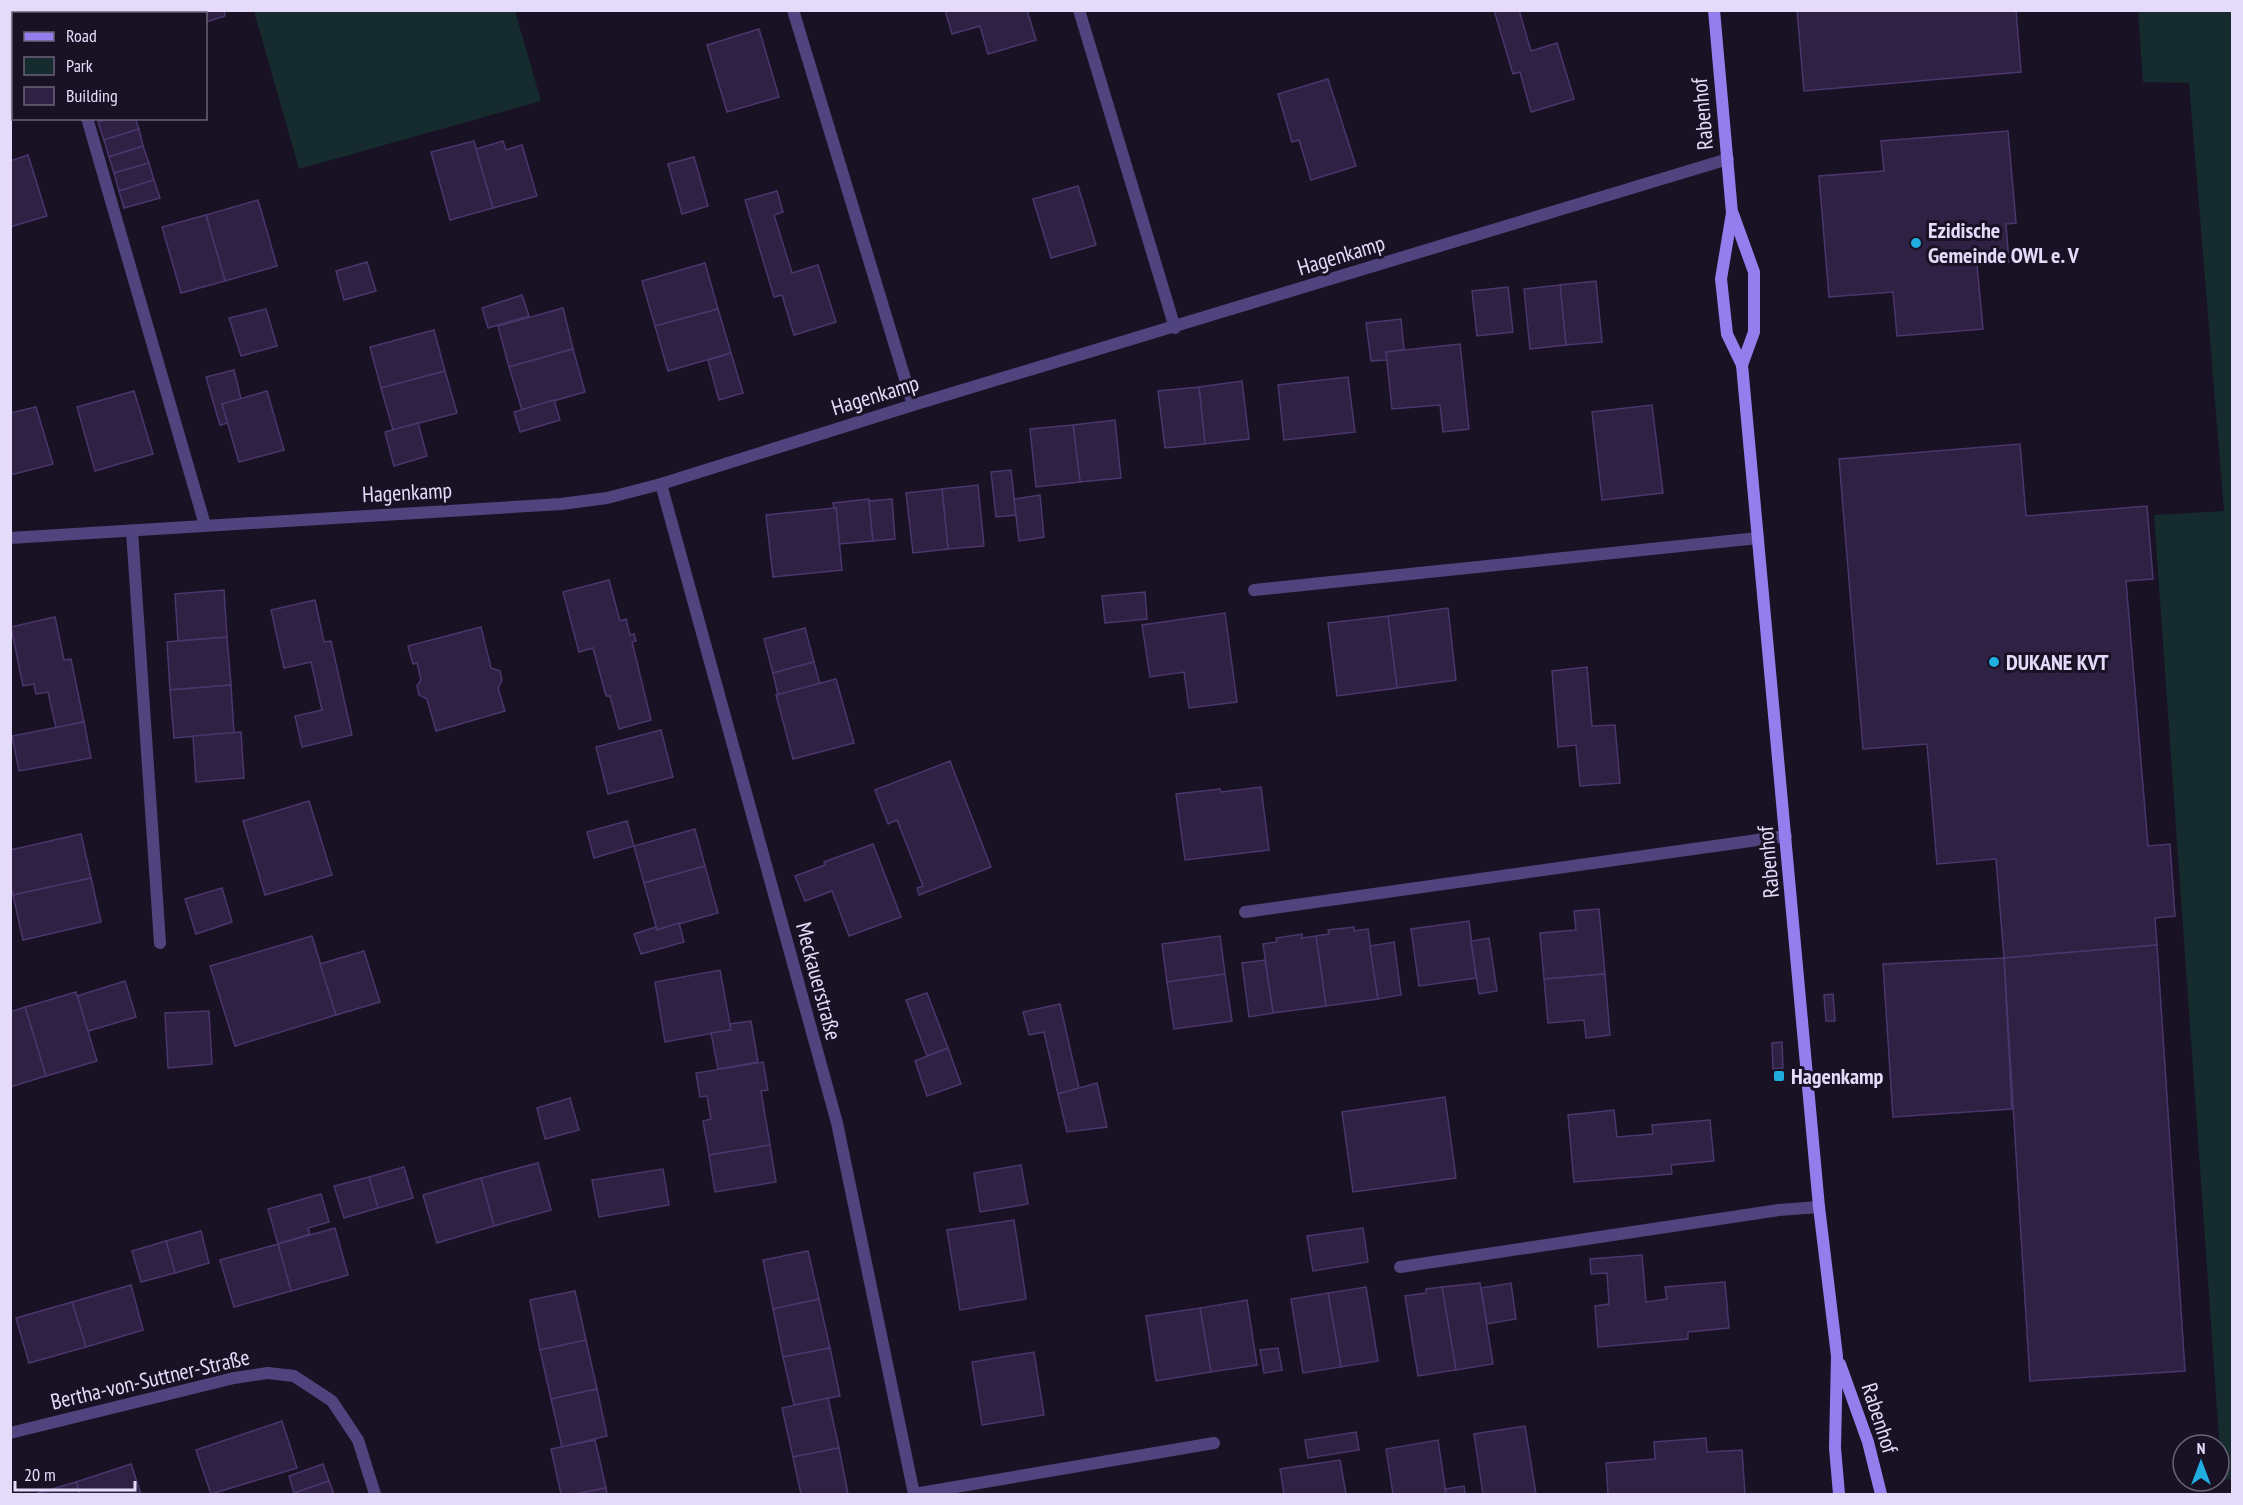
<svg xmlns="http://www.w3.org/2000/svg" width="2243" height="1505" font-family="'PT Sans Narrow',sans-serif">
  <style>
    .green { fill: #162b2e }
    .building { fill: #2e2143; stroke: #4a366c; stroke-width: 1.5 }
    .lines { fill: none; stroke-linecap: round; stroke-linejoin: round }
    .lane { stroke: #4f447e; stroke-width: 12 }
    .street { stroke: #4f447e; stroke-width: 12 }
    .secondary { stroke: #947eee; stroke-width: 12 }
    .poi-dot { fill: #20aee1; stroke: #191225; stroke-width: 2 }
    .labels { text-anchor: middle; stroke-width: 6; stroke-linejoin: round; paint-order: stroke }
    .street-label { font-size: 22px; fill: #e4dbfa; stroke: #191225 }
    .poi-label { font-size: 22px; font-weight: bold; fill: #e4dbfa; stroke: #191225; text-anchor: start }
  </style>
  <rect width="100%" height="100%" fill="#191225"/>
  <g class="green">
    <polygon points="254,11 515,11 541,101 299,169"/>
    <polygon points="2138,11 2232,11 2232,1479 2222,1480 2154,515 2224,511 2189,83 2143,82"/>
  </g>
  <g class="building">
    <polygon points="110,10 166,10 167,14 110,14"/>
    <polygon points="166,10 224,10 225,16 206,22 206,14 167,14"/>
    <polygon points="945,10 1027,10 1036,40 988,54 980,26 952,34"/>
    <polygon points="1494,10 1519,10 1531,51 1557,43 1574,99 1531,112 1520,72 1513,74"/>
    <polygon points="1797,10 2016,10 2021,72 1804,91"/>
    <polygon points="10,16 14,26 14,79 10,80"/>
    <polygon points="759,29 779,97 727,112 707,45"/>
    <polygon points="1328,79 1356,166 1311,180 1299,140 1292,142 1278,94"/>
    <polygon points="109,118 135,118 139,129 104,140 98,122"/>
    <polygon points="139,129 143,146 109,157 104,140"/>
    <polygon points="2008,131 2016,223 2006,224 2009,262 1977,265 1983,329 1897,336 1893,292 1829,297 1819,176 1884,171 1881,141"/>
    <polygon points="474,141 493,208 450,220 431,152"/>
    <polygon points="503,141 506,150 522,145 537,196 493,208 476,149"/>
    <polygon points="143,146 149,163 114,173 109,157"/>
    <polygon points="28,155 47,216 10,227 10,161"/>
    <polygon points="694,157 708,206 682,214 668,164"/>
    <polygon points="149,163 154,180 119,191 114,173"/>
    <polygon points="154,180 160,198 124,208 119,191"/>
    <polygon points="1078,186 1096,245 1051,258 1033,199"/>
    <polygon points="777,191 783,212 774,215 792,273 818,265 836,322 794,335 782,295 774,297 745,200"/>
    <polygon points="258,200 277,266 225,281 206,215"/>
    <polygon points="206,215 225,281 181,293 162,227"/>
    <polygon points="367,262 376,291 344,300 336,271"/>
    <polygon points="705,263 718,309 655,326 642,281"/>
    <polygon points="1596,281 1602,342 1566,345 1560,285"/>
    <polygon points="1560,285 1566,345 1530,349 1524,289"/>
    <polygon points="1508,287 1513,332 1477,336 1472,291"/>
    <polygon points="522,295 529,316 488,328 482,308"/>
    <polygon points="563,308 573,349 509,367 498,326"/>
    <polygon points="266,309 277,346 241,356 229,318"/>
    <polygon points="718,309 731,353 668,371 655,326"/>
    <polygon points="1401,319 1404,350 1386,352 1387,360 1371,361 1366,323"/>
    <polygon points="434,330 445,371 381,388 370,347"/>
    <polygon points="1460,344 1469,429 1443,432 1440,405 1392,409 1386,352"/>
    <polygon points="573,349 585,392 522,410 509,367"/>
    <polygon points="731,353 743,393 719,400 708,360"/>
    <polygon points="234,370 241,399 222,404 228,423 220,425 206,377"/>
    <polygon points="445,371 457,413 393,430 381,388"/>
    <polygon points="1348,377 1355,432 1284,440 1278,385"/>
    <polygon points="1242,381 1249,439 1205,444 1199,387"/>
    <polygon points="1199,387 1205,444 1165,448 1158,391"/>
    <polygon points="134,391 153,454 95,471 77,407"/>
    <polygon points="267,391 284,450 239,462 222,404"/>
    <polygon points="554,400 560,420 520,432 514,412"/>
    <polygon points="1652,405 1663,493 1602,500 1592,412"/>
    <polygon points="36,407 53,464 10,475 10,413"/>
    <polygon points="1115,420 1121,478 1080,482 1073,425"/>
    <polygon points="418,423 427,456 394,466 385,432"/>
    <polygon points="1073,425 1080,482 1036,487 1030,429"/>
    <polygon points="2020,444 2026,516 2147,506 2153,579 2126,581 2148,846 2170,844 2175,916 2155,918 2157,945 2004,958 1996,859 1937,864 1927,744 1863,749 1839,459"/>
    <polygon points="1011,470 1016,515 996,517 991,472"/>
    <polygon points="978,485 984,546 948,549 942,489"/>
    <polygon points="942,489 948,549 913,553 906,493"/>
    <polygon points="1040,495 1044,537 1019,541 1014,499"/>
    <polygon points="869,499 873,541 839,544 836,508 834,508 833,503"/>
    <polygon points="892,499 895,539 873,541 869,501"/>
    <polygon points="834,508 836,508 842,570 773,577 766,515"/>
    <polygon points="609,580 620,621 626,619 630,635 634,634 636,641 632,642 651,720 619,729 610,696 606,696 593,648 579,652 563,592"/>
    <polygon points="224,590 227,637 178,641 175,594"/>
    <polygon points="1145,592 1147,619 1105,623 1102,596"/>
    <polygon points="315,600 324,642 331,641 352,735 302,747 295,716 322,710 311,662 284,668 271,610"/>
    <polygon points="1448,608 1456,680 1397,688 1388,616"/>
    <polygon points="1225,613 1237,702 1189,708 1184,672 1150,677 1142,625"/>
    <polygon points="1388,616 1397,688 1337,696 1328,623"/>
    <polygon points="55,617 64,660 71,659 84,722 56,728 48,692 36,694 34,684 23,686 11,627"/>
    <polygon points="481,627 491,668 500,671 502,680 498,688 505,711 436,731 427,699 419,695 417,686 421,680 417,663 413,664 408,646"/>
    <polygon points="805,628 814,662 773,673 764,639"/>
    <polygon points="227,637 231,685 170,690 167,642"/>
    <polygon points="814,662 820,684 778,695 773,673"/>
    <polygon points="1587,667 1592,726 1615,725 1620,783 1580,786 1576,745 1558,747 1552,671"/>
    <polygon points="836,679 854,743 793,759 776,695"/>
    <polygon points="231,685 234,733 174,738 170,690"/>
    <polygon points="84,722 91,758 19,771 12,736"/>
    <polygon points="661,730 673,777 608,794 596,747"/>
    <polygon points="241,732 244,778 196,782 193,736"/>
    <polygon points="950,761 991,867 919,895 917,888 923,886 897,820 888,824 875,790"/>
    <polygon points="1261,787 1269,850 1185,860 1176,794 1220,789 1221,792"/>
    <polygon points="309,801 332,875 265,895 243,821"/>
    <polygon points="627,821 634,846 594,858 587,832"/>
    <polygon points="695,829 705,866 644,883 634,846"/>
    <polygon points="81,834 91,878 13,895 10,883 10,850"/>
    <polygon points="873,844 901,917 849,936 832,891 805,901 795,876 825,865 824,862"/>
    <polygon points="705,866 718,913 657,930 644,883"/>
    <polygon points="91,878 101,922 23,940 13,895"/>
    <polygon points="222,888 232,922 196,934 185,899"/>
    <polygon points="1599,909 1605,974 1544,979 1540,933 1576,930 1574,911"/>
    <polygon points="1469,921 1476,978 1419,986 1411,929"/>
    <polygon points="679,923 684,942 641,954 634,934 656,927 657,930"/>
    <polygon points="1354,927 1354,931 1368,929 1378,999 1326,1006 1316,936 1329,934 1328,930"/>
    <polygon points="1302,934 1302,938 1316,936 1326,1006 1273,1013 1263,944 1277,942 1276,938"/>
    <polygon points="312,936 336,1015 235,1046 210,966"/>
    <polygon points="1220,936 1225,974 1167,982 1162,944"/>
    <polygon points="1489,938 1497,991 1479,994 1471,941"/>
    <polygon points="1394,942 1401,995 1378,999 1370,946"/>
    <polygon points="2157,945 2185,1371 2030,1381 2004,958"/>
    <polygon points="364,951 380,1002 336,1015 320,964"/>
    <polygon points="2004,958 2012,1109 1893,1117 1883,964"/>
    <polygon points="1265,960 1273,1013 1249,1017 1242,963"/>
    <polygon points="720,970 731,1030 665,1042 655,982"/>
    <polygon points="1225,974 1232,1021 1174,1029 1167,982"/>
    <polygon points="1605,974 1610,1035 1586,1038 1584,1020 1548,1023 1544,979"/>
    <polygon points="125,981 136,1017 88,1031 77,996"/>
    <polygon points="76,992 97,1061 46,1076 25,1007"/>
    <polygon points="927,993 948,1048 927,1056 906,1000"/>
    <polygon points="1833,994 1835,1021 1826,1021 1824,995"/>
    <polygon points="1060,1004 1079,1088 1058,1094 1044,1032 1029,1035 1023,1012"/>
    <polygon points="25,1007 46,1076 10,1087 10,1012"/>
    <polygon points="209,1011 212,1064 168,1068 165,1013"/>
    <polygon points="751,1021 758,1062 718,1069 711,1033 731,1030 730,1024"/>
    <polygon points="1782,1042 1783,1068 1773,1069 1772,1043"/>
    <polygon points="948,1048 961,1084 927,1096 915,1061"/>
    <polygon points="763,1062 768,1090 761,1091 770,1145 709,1155 703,1121 711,1119 707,1096 700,1097 696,1073"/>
    <polygon points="1097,1083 1107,1127 1067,1132 1058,1094"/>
    <polygon points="1445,1097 1456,1178 1353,1192 1342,1112"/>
    <polygon points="570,1098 579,1130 545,1139 537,1108"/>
    <polygon points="1614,1110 1617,1137 1653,1134 1652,1125 1710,1120 1714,1161 1671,1165 1672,1174 1574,1182 1568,1115"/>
    <polygon points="770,1145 776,1182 715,1192 709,1155"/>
    <polygon points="538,1163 551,1210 494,1226 481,1178"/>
    <polygon points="1021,1165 1028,1204 980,1212 974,1173"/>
    <polygon points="404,1167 413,1198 378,1208 369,1177"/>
    <polygon points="663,1169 669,1205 599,1217 592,1180"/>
    <polygon points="369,1177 378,1208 344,1218 334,1186"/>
    <polygon points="481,1178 494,1226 437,1243 423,1195"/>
    <polygon points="321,1194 329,1222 308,1228 310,1234 278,1244 268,1209"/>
    <polygon points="1014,1220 1026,1299 960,1310 947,1230"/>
    <polygon points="335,1228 348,1275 291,1291 278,1244"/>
    <polygon points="1363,1228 1368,1262 1313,1271 1307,1236"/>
    <polygon points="201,1231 209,1263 175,1273 166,1241"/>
    <polygon points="166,1241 175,1273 141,1282 132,1251"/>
    <polygon points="278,1244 291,1291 234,1307 220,1260"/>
    <polygon points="808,1251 819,1299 773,1309 763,1260"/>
    <polygon points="1642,1255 1646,1302 1667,1299 1665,1287 1725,1282 1729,1328 1688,1332 1688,1339 1598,1347 1595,1306 1609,1304 1607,1273 1591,1274 1590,1259"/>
    <polygon points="1480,1283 1493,1364 1456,1370 1442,1287"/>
    <polygon points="1511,1283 1516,1319 1487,1324 1481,1288"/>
    <polygon points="131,1285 143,1330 86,1347 72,1302"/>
    <polygon points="1366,1287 1378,1361 1341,1367 1328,1293"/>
    <polygon points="1442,1287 1456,1370 1418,1376 1405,1296 1426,1293 1426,1289"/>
    <polygon points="575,1291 586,1340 540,1350 530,1300"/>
    <polygon points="1328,1293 1341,1367 1303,1373 1291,1299"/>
    <polygon points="819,1299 830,1348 783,1357 773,1309"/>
    <polygon points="1247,1300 1257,1365 1211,1372 1200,1308"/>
    <polygon points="72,1302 86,1347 29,1363 16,1318"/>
    <polygon points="1200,1308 1211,1372 1156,1381 1146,1316"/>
    <polygon points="586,1340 597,1389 551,1399 540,1350"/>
    <polygon points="830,1348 840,1396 794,1405 783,1357"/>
    <polygon points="1278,1348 1282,1370 1264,1373 1260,1350"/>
    <polygon points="1034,1352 1044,1415 982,1425 972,1362"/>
    <polygon points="597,1389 607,1436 562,1447 551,1399"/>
    <polygon points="828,1398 839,1448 793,1457 782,1408"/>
    <polygon points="282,1421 297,1468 211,1494 196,1450"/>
    <polygon points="1525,1426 1536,1494 1483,1494 1474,1434"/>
    <polygon points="1356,1432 1359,1450 1308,1458 1305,1440"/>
    <polygon points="1706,1438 1707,1452 1742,1450 1745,1494 1608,1494 1606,1463 1655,1459 1654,1442"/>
    <polygon points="595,1440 606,1488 576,1494 561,1494 551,1449"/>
    <polygon points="1438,1440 1446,1494 1393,1494 1386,1449"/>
    <polygon points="839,1448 848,1494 801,1494 793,1457"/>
    <polygon points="1340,1460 1346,1494 1284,1494 1280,1469"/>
    <polygon points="131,1464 141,1494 80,1494 76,1482"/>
    <polygon points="323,1464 329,1481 294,1493 289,1476"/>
    <polygon points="329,1481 334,1494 295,1494 294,1493"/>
    <polygon points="76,1482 80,1494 35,1494"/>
    <polygon points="1464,1486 1465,1494 1446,1494 1445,1489"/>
    <polygon points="606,1488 607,1494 576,1494"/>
  </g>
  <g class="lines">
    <g class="lane">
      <polyline points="793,10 913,405"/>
      <polyline points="1079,10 1175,328"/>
      <polyline points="87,118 205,525"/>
      <polyline points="132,531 160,943"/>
      <polyline points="1254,590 1758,538"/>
      <polyline points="1245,912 1786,836"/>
      <polyline points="1400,1267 1779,1210 1819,1207"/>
      <polyline points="914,1494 1214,1443"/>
    </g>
    <g class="street">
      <polyline points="661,484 837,1123 914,1494"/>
      <polyline points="10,538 561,504 607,498 661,484 913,405 1728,159"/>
      <polyline points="10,1433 234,1378 268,1373 294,1376 332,1401 358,1440 375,1494"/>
    </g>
    <g class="secondary">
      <polyline points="1714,10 1732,213 1721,279 1727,334 1742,365 1819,1207 1837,1356 1835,1448 1839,1494"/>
      <polyline points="1733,214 1754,272 1754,332 1742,365"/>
      <polyline points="1840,1364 1868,1442 1881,1494"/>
    </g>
  </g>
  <g class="poi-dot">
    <circle cx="1916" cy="243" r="6"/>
    <circle cx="1994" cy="662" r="6"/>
    <rect x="1773" y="1070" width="12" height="12" rx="3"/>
  </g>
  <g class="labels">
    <g class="street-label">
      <text transform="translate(1702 114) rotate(-95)" y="8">Rabenhof</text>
      <text transform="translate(1341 255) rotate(-17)" y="8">Hagenkamp</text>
      <text transform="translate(875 395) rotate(-17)" y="8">Hagenkamp</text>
      <text transform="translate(407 492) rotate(-3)" y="8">Hagenkamp</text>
      <text transform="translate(1768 862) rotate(-95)" y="8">Rabenhof</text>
      <text transform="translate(819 981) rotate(75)" y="8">Meckauerstraße</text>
      <text transform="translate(150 1379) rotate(-13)" y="8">Bertha-von-Suttner-Straße</text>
      <text transform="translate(1880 1418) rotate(72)" y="8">Rabenhof</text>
    </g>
    <g class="poi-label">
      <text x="1928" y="238">Ezidische<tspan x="1928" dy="25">Gemeinde OWL e. V</tspan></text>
      <text x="2006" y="670">DUKANE KVT</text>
      <text x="1791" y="1084">Hagenkamp</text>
    </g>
  </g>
  <rect width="2243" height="1505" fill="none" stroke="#e4dbfa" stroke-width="24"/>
  <rect x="12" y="12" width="195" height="108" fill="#191225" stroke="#6a627a" stroke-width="1.5"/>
  <rect x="24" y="32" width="30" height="9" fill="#947eee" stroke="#6a627a" stroke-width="1.5"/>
  <text x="66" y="42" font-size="18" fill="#e4dbfa">Road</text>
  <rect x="24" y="57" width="30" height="18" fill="#162b2e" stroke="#6a627a" stroke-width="1.5"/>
  <text x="66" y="72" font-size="18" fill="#e4dbfa">Park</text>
  <rect x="24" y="87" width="30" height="18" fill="#2e2143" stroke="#6a627a" stroke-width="1.5"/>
  <text x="66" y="102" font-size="18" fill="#e4dbfa">Building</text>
  <g transform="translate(2201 1463)"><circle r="28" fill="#191225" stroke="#6a627a" stroke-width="1.5"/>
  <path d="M0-4.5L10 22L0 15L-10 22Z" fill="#20aee1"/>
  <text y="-9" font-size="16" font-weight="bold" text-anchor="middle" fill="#e4dbfa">N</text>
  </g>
  <path d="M15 1481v9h120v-9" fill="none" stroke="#e4dbfa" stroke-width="3"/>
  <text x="24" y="1481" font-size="18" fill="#e4dbfa" stroke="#191225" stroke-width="4.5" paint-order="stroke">20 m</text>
</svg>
